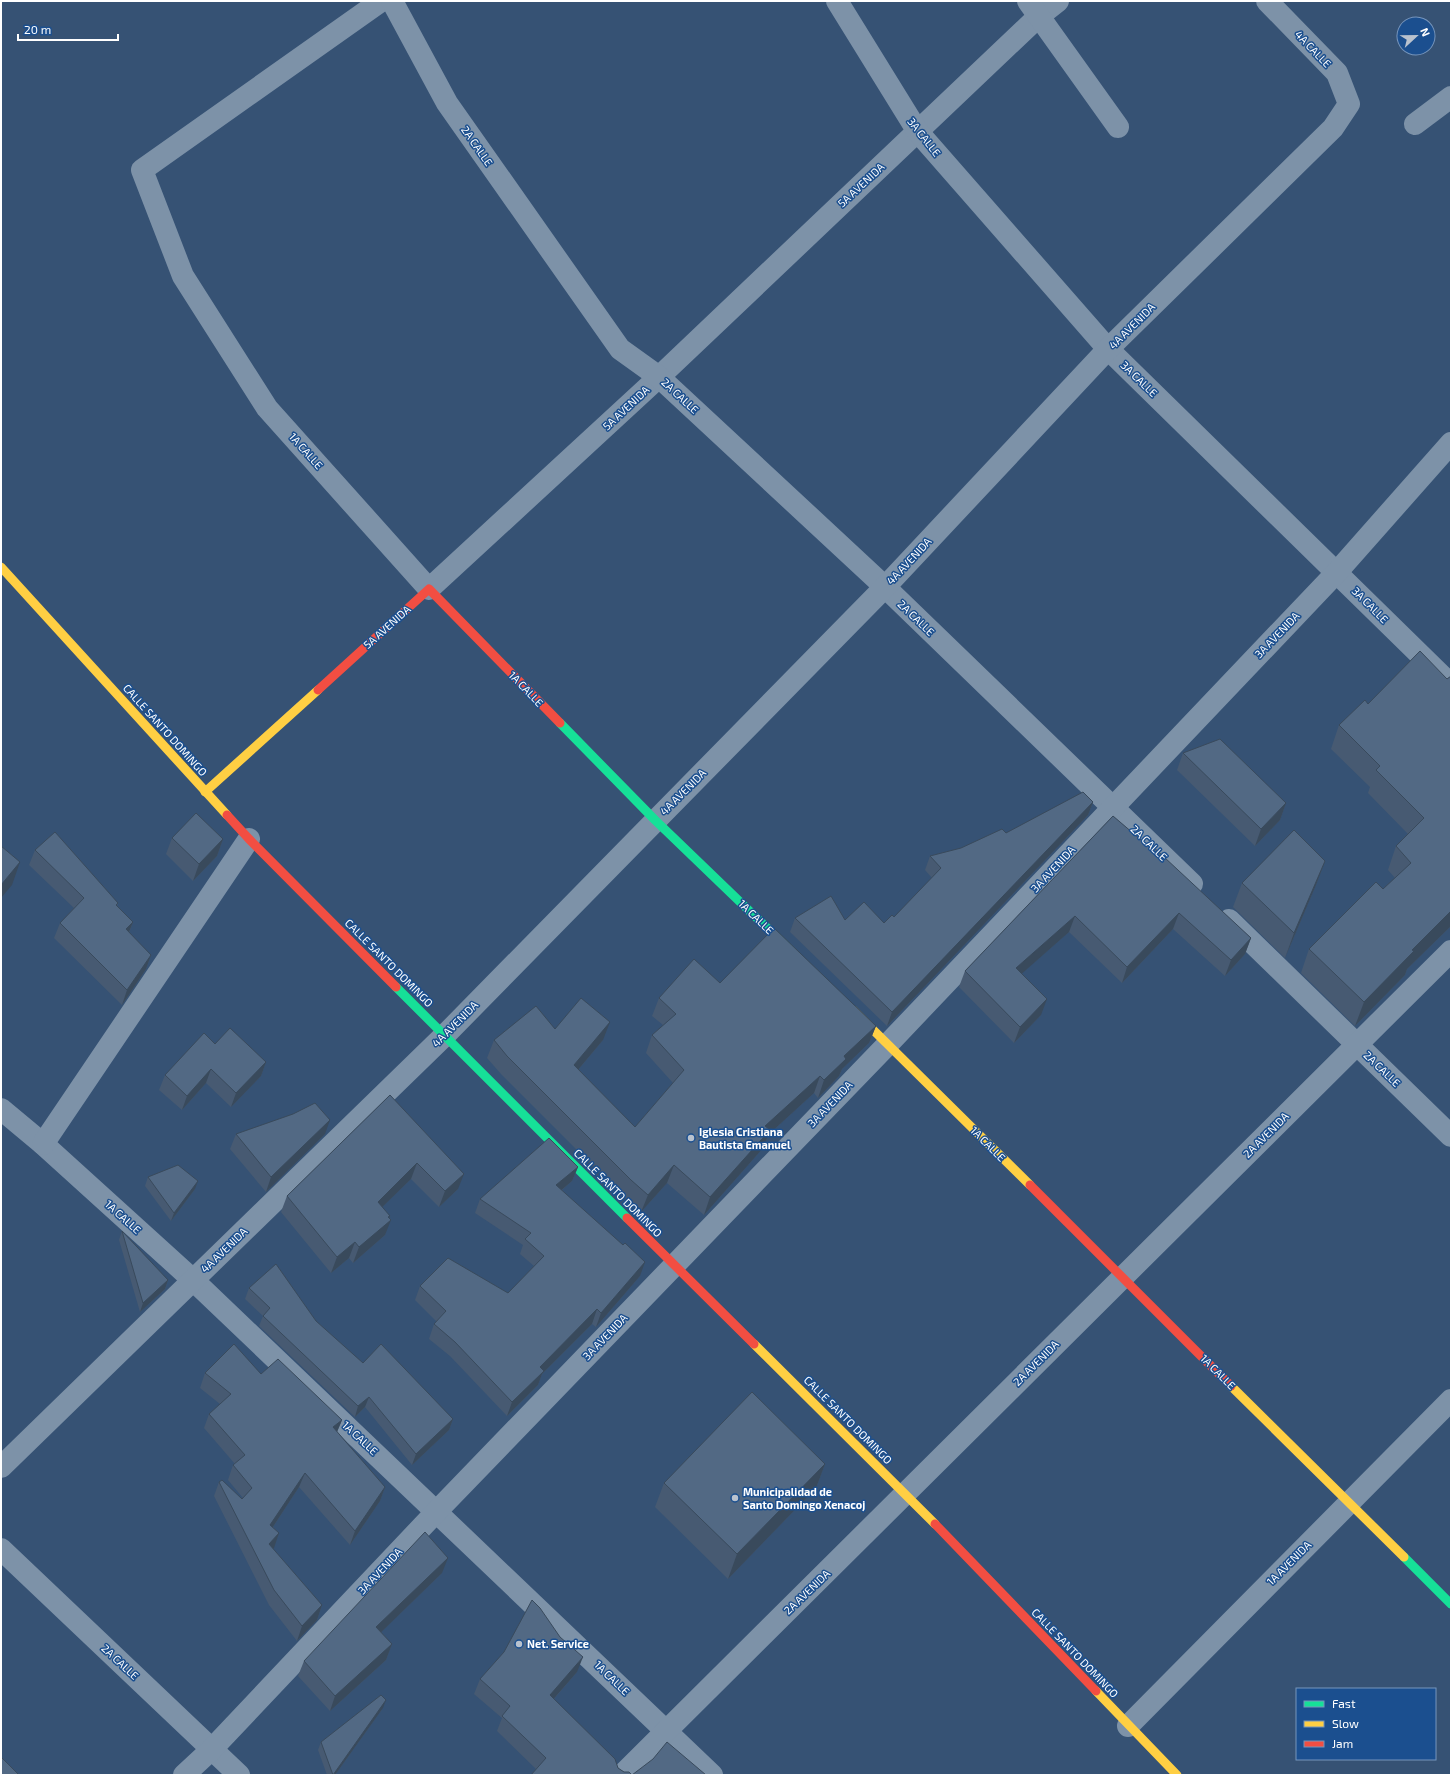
<svg xmlns="http://www.w3.org/2000/svg" width="1452" height="1776" font-family="'Exo 2',sans-serif">
  <style>
    .lines { fill: none; stroke-linecap: round; stroke-linejoin: round }
    .street { stroke: #7d92a8; stroke-width: 22 }
    .fast { stroke: #16e098; stroke-width: 9 }
    .slow { stroke: #ffcf43; stroke-width: 9 }
    .jam { stroke: #f24e42; stroke-width: 9 }
    .wall { fill: #475a72 }
    .shaded-wall { fill: #394a5c }
    .building { fill: #526984; stroke: #394a5c }
    .poi-dot { fill: #b9c2ce; stroke: #1b4f8f; stroke-width: 1.5 }
    .labels { text-anchor: middle; stroke-width: 3; stroke-linejoin: round; paint-order: stroke }
    .street-label { font-size: 11px; fill: #fff; stroke: #1b4f8f }
    .poi-label { font-size: 11px; font-weight: bold; fill: #fff; stroke: #1b4f8f; text-anchor: start }
  </style>
  <rect width="100%" height="100%" fill="#365274"/>
  <g class="lines">
    <g class="street">
      <polyline points="381,1 142,170 183,276 267,408 429,589 659,377 1039,16 1058,1"/>
      <polyline points="392,1 447,103 620,349 659,377 885,587 1192,884"/>
      <polyline points="837,1 918,132 1108,349 1451,685"/>
      <polyline points="1028,1 1118,127"/>
      <polyline points="1415,124 1451,97"/>
      <polyline points="1229,920 1451,1136"/>
      <polyline points="1,1109 43,1144 193,1280 712,1775"/>
      <polyline points="43,1144 249,839"/>
      <polyline points="1,1467 444,1036 885,587 1108,349 1333,128 1349,104 1337,73 1267,1"/>
      <polyline points="1,1549 239,1775"/>
      <polyline points="1128,1726 1451,1400"/>
      <polyline points="184,1775 212,1749 437,1511 888,1044 1337,572 1451,443"/>
      <polyline points="622,1775 1451,951"/>
    </g>
    <g class="fast">
      <polyline points="560,723 655,820 792,952"/>
      <polyline points="396,987 627,1218"/>
      <polyline points="1404,1557 1451,1604"/>
    </g>
    <g class="slow">
      <polyline points="1,567 227,815"/>
      <polyline points="205,792 318,690"/>
      <polyline points="853,1010 1030,1185"/>
      <polyline points="754,1344 935,1524"/>
      <polyline points="1231,1386 1404,1557"/>
      <polyline points="1096,1691 1177,1775"/>
    </g>
    <g class="jam">
      <polyline points="318,690 429,589 560,723"/>
      <polyline points="227,815 249,839 396,987"/>
      <polyline points="1030,1185 1231,1386"/>
      <polyline points="627,1218 754,1344"/>
      <polyline points="935,1524 1096,1691"/>
    </g>
  </g>
  <g class="wall">
    <polygon points="1451,676 1451,926 1407,969 1405,975 1355,1026 1301,973 1309,949 1383,889 1395,878 1388,870 1396,846 1408,834 1368,793 1370,787 1331,749 1339,725 1368,704 1447,679"/>
    <polygon points="1183,753 1286,803 1280,820 1255,846 1177,770"/>
    <polygon points="1093,802 1088,815 887,1026 790,932 795,918 845,920 884,923 894,917 932,878 925,870 930,856 961,848 1006,833"/>
    <polygon points="1113,816 1251,938 1245,954 1225,976 1173,929 1122,983 1069,932 1022,973 1041,1015 1014,1043 959,987 965,971"/>
    <polygon points="172,838 223,839 217,856 193,881 166,854"/>
    <polygon points="35,850 118,903 117,906 133,922 129,933 151,955 146,969 122,1005 54,938 60,923 74,908 29,865"/>
    <polygon points="1325,861 1316,885 1285,958 1233,907 1242,883"/>
    <polygon points="720,983 876,1026 869,1043 842,1069 839,1076 818,1098 814,1093 768,1135 764,1147 704,1215 667,1183 641,1212 625,1198 501,1074 487,1058 494,1040 555,1029 603,1040 578,1070 635,1127 673,1083 646,1053 652,1035 663,1025 652,1016 659,998"/>
    <polygon points="215,1044 266,1062 261,1076 231,1107 206,1083 182,1110 159,1090 165,1075"/>
    <polygon points="390,1095 458,1189 439,1207 411,1179 382,1207 389,1218 385,1235 353,1263 349,1258 331,1273 281,1212 287,1196"/>
    <polygon points="293,1114 325,1134 266,1192 230,1149 236,1134"/>
    <polygon points="578,1167 572,1181 562,1190 640,1276 596,1327 592,1324 542,1374 538,1385 507,1416 450,1356 429,1339 434,1324 437,1322 415,1300 420,1286 508,1293 534,1266 520,1254 523,1245 475,1213 480,1199"/>
    <polygon points="148,1177 195,1189 171,1221 145,1186"/>
    <polygon points="122,1231 168,1280 165,1289 140,1312 119,1240"/>
    <polygon points="249,1288 363,1363 453,1419 449,1430 412,1465 365,1407 355,1417 259,1326 263,1316 245,1299"/>
    <polygon points="205,1373 261,1374 342,1420 337,1432 385,1487 380,1501 350,1545 299,1487 273,1527 279,1533 273,1549 322,1605 317,1620 297,1641 269,1605 214,1496 219,1482 242,1499 243,1498 228,1480 233,1465 235,1464 204,1428 209,1414 220,1404 200,1388"/>
    <polygon points="825,1464 816,1488 728,1579 655,1507 664,1483"/>
    <polygon points="442,1573 381,1632 392,1644 386,1660 330,1711 298,1676 304,1661"/>
    <polygon points="577,1672 554,1699 618,1768 624,1772 632,1775 706,1775 531,1775 536,1769 497,1731 502,1718 474,1694 480,1679"/>
    <polygon points="383,1708 335,1775 327,1775 318,1750 321,1742"/>
  </g>
  <g class="shaded-wall">
    <polygon points="1093,802 1088,815 887,1026 892,1012"/>
    <polygon points="1286,803 1280,820 1255,846 1261,829"/>
    <polygon points="223,839 217,856 193,881 199,864"/>
    <polygon points="1325,861 1316,885 1285,958 1294,933"/>
    <polygon points="20,862 12,885 1,898 1,885"/>
    <polygon points="1451,911 1451,926 1407,969 1405,975 1355,1026 1364,1002 1412,950"/>
    <polygon points="1179,913 1173,929 1122,983 1127,967"/>
    <polygon points="1075,916 1069,932 1010,984 1016,968"/>
    <polygon points="133,922 127,937 126,929"/>
    <polygon points="1251,938 1245,954 1225,976 1231,960"/>
    <polygon points="151,955 146,969 122,1005 127,990"/>
    <polygon points="1047,999 1041,1015 1014,1043 1020,1027"/>
    <polygon points="610,1022 603,1040 567,1083 574,1065"/>
    <polygon points="876,1026 869,1043 842,1069 839,1076 818,1098 824,1080 844,1056"/>
    <polygon points="266,1062 261,1076 231,1107 236,1093"/>
    <polygon points="211,1069 206,1083 182,1110 187,1096"/>
    <polygon points="820,1076 814,1093 768,1135 764,1147 704,1215 710,1197 765,1126"/>
    <polygon points="330,1120 325,1134 266,1192 271,1177"/>
    <polygon points="417,1163 411,1179 372,1217 378,1202"/>
    <polygon points="674,1165 667,1183 641,1212 648,1195"/>
    <polygon points="578,1167 572,1181 551,1199 556,1185"/>
    <polygon points="464,1174 458,1189 439,1207 445,1191"/>
    <polygon points="198,1181 195,1189 171,1221 174,1213"/>
    <polygon points="390,1216 388,1222 391,1220 385,1235 353,1263 359,1247"/>
    <polygon points="355,1242 349,1258 331,1273 337,1257"/>
    <polygon points="645,1262 640,1276 596,1327 601,1313"/>
    <polygon points="168,1280 165,1289 140,1312 143,1303"/>
    <polygon points="597,1309 592,1324 542,1374 538,1385 507,1416 512,1402 540,1367"/>
    <polygon points="369,1397 365,1407 355,1417 358,1406"/>
    <polygon points="453,1419 449,1430 412,1465 416,1454"/>
    <polygon points="342,1420 336,1434 333,1427"/>
    <polygon points="825,1464 816,1488 728,1579 737,1554"/>
    <polygon points="305,1473 299,1487 265,1539 270,1525"/>
    <polygon points="385,1487 380,1501 350,1545 355,1531"/>
    <polygon points="279,1533 274,1548 264,1558 269,1544"/>
    <polygon points="448,1558 442,1573 371,1642 376,1627"/>
    <polygon points="322,1605 317,1620 297,1641 302,1626"/>
    <polygon points="392,1644 386,1660 330,1711 335,1696"/>
    <polygon points="583,1657 577,1672 544,1710 550,1695"/>
    <polygon points="386,1700 383,1708 335,1775 333,1775"/>
  </g>
  <g class="building">
    <polygon points="1420,651 1447,679 1451,676 1451,911 1412,950 1414,951 1364,1002 1309,949 1376,882 1383,889 1411,863 1396,846 1424,818 1376,770 1380,766 1339,725 1365,700 1368,704"/>
    <polygon points="1220,739 1286,803 1261,829 1183,753"/>
    <polygon points="1083,792 1093,802 892,1012 795,918 831,896 845,920 864,902 884,923 892,915 894,917 941,868 930,856 961,848 1002,829 1006,833"/>
    <polygon points="196,813 223,839 199,864 172,838"/>
    <polygon points="1113,816 1147,845 1149,843 1251,938 1231,960 1179,913 1127,967 1075,916 1016,968 1047,999 1020,1027 965,971"/>
    <polygon points="1294,830 1325,861 1294,933 1242,883"/>
    <polygon points="55,832 118,903 116,905 133,922 126,929 151,955 127,990 60,923 84,898 35,850"/>
    <polygon points="1,846 20,862 1,885"/>
    <polygon points="774,928 876,1026 844,1056 846,1059 824,1080 820,1076 765,1126 770,1130 710,1197 674,1165 648,1195 631,1180 507,1056 494,1040 536,1006 555,1029 581,998 610,1022 574,1065 635,1127 684,1070 652,1035 676,1014 659,998 694,959 720,983"/>
    <polygon points="230,1028 266,1062 236,1093 211,1069 187,1096 165,1075 204,1033 215,1044"/>
    <polygon points="390,1095 464,1174 445,1191 417,1163 378,1202 390,1216 388,1217 391,1220 359,1247 355,1242 337,1257 287,1196"/>
    <polygon points="315,1103 330,1120 271,1177 236,1134 293,1114"/>
    <polygon points="549,1138 578,1167 556,1185 623,1245 625,1243 645,1262 601,1313 597,1309 540,1367 544,1371 512,1402 455,1342 434,1324 446,1311 420,1286 448,1258 508,1293 544,1256 525,1239 531,1233 480,1199"/>
    <polygon points="178,1165 198,1181 174,1213 148,1177"/>
    <polygon points="122,1231 168,1280 143,1303"/>
    <polygon points="276,1264 316,1321 363,1363 381,1344 453,1419 416,1454 369,1397 358,1406 263,1316 270,1308 249,1288"/>
    <polygon points="234,1344 261,1374 278,1359 342,1420 333,1427 385,1487 355,1531 305,1473 270,1525 279,1533 269,1544 322,1605 302,1626 274,1590 219,1482 222,1480 242,1499 252,1488 233,1465 245,1455 209,1414 231,1394 205,1373"/>
    <polygon points="752,1392 825,1464 737,1554 664,1483"/>
    <polygon points="425,1532 448,1558 376,1627 392,1644 335,1696 304,1661"/>
    <polygon points="532,1600 540,1608 560,1637 583,1657 550,1695 615,1759 618,1768 624,1772 629,1772 632,1775 653,1759 667,1742 706,1775 531,1775 546,1758 502,1716 510,1706 480,1679 504,1652"/>
    <polygon points="381,1695 386,1700 333,1775 321,1742"/>
    <polygon points="1,1757 19,1775 1,1775"/>
  </g>
  <g class="poi-dot">
    <circle cx="691" cy="1138" r="4"/>
    <circle cx="735" cy="1498" r="4"/>
    <circle cx="519" cy="1644" r="4"/>
  </g>
  <g class="labels">
    <g class="street-label">
      <text transform="translate(1313 49) rotate(46)" y="4">4A CALLE</text>
      <text transform="translate(924 137) rotate(52)" y="4">3A CALLE</text>
      <text transform="translate(477 146) rotate(55)" y="4">2A CALLE</text>
      <text transform="translate(861 185) rotate(-43)" y="4">5A AVENIDA</text>
      <text transform="translate(1132 326) rotate(-45)" y="4">4A AVENIDA</text>
      <text transform="translate(1139 379) rotate(44)" y="4">3A CALLE</text>
      <text transform="translate(680 396) rotate(43)" y="4">2A CALLE</text>
      <text transform="translate(626 408) rotate(-43)" y="4">5A AVENIDA</text>
      <text transform="translate(306 451) rotate(48)" y="4">1A CALLE</text>
      <text transform="translate(909 561) rotate(-47)" y="4">4A AVENIDA</text>
      <text transform="translate(1370 605) rotate(45)" y="4">3A CALLE</text>
      <text transform="translate(916 618) rotate(44)" y="4">2A CALLE</text>
      <text transform="translate(387 627) rotate(-42)" y="4">5A AVENIDA</text>
      <text transform="translate(1277 635) rotate(-46)" y="4">3A AVENIDA</text>
      <text transform="translate(526 689) rotate(46)" y="4">1A CALLE</text>
      <text transform="translate(165 730) rotate(48)" y="4">CALLE SANTO DOMINGO</text>
      <text transform="translate(683 792) rotate(-45)" y="4">4A AVENIDA</text>
      <text transform="translate(1149 843) rotate(44)" y="4">2A CALLE</text>
      <text transform="translate(1053 869) rotate(-47)" y="4">3A AVENIDA</text>
      <text transform="translate(756 917) rotate(44)" y="4">1A CALLE</text>
      <text transform="translate(389 963) rotate(45)" y="4">CALLE SANTO DOMINGO</text>
      <text transform="translate(455 1024) rotate(-45)" y="4">4A AVENIDA</text>
      <text transform="translate(1382 1069) rotate(44)" y="4">2A CALLE</text>
      <text transform="translate(830 1104) rotate(-46)" y="4">3A AVENIDA</text>
      <text transform="translate(1266 1135) rotate(-45)" y="4">2A AVENIDA</text>
      <text transform="translate(988 1144) rotate(45)" y="4">1A CALLE</text>
      <text transform="translate(618 1193) rotate(45)" y="4">CALLE SANTO DOMINGO</text>
      <text transform="translate(123 1217) rotate(42)" y="4">1A CALLE</text>
      <text transform="translate(224 1250) rotate(-44)" y="4">4A AVENIDA</text>
      <text transform="translate(605 1337) rotate(-46)" y="4">3A AVENIDA</text>
      <text transform="translate(1036 1363) rotate(-45)" y="4">2A AVENIDA</text>
      <text transform="translate(1218 1372) rotate(45)" y="4">1A CALLE</text>
      <text transform="translate(848 1420) rotate(45)" y="4">CALLE SANTO DOMINGO</text>
      <text transform="translate(360 1438) rotate(43)" y="4">1A CALLE</text>
      <text transform="translate(1289 1563) rotate(-45)" y="4">1A AVENIDA</text>
      <text transform="translate(380 1571) rotate(-47)" y="4">3A AVENIDA</text>
      <text transform="translate(807 1592) rotate(-44)" y="4">2A AVENIDA</text>
      <text transform="translate(1075 1653) rotate(46)" y="4">CALLE SANTO DOMINGO</text>
      <text transform="translate(120 1662) rotate(43)" y="4">2A CALLE</text>
      <text transform="translate(612 1678) rotate(44)" y="4">1A CALLE</text>
    </g>
    <g class="poi-label">
      <text x="699" y="1136">Iglesia Cristiana<tspan x="699" dy="13">Bautista Emanuel</tspan></text>
      <text x="743" y="1496">Municipalidad de<tspan x="743" dy="13">Santo Domingo Xenacoj</tspan></text>
      <text x="527" y="1648">Net. Service</text>
    </g>
  </g>
  <rect width="1452" height="1776" fill="none" stroke="#ffffff" stroke-width="4"/>
  <rect x="1296" y="1688" width="140" height="72" fill="#1b4f8f" stroke="#7695bc"/>
  <rect x="1304" y="1701" width="20" height="6" fill="#16e098" stroke="#7695bc"/>
  <text x="1332" y="1708" font-size="12" fill="#ffffff">Fast</text>
  <rect x="1304" y="1721" width="20" height="6" fill="#ffcf43" stroke="#7695bc"/>
  <text x="1332" y="1728" font-size="12" fill="#ffffff">Slow</text>
  <rect x="1304" y="1741" width="20" height="6" fill="#f24e42" stroke="#7695bc"/>
  <text x="1332" y="1748" font-size="12" fill="#ffffff">Jam</text>
  <g transform="translate(1416 36) rotate(68)"><circle r="19" fill="#1b4f8f" stroke="#7695bc"/>
  <path d="M0-3L7 15L0 10L-7 15Z" fill="#b9c2ce"/>
  <text y="-6" font-size="11" font-weight="bold" text-anchor="middle" fill="#ffffff">N</text>
  </g>
  <path d="M18 34v6h100v-6" fill="none" stroke="#ffffff" stroke-width="2"/>
  <text x="24" y="34" font-size="12" fill="#ffffff" stroke="#1b4f8f" stroke-width="3" paint-order="stroke">20 m</text>
</svg>
